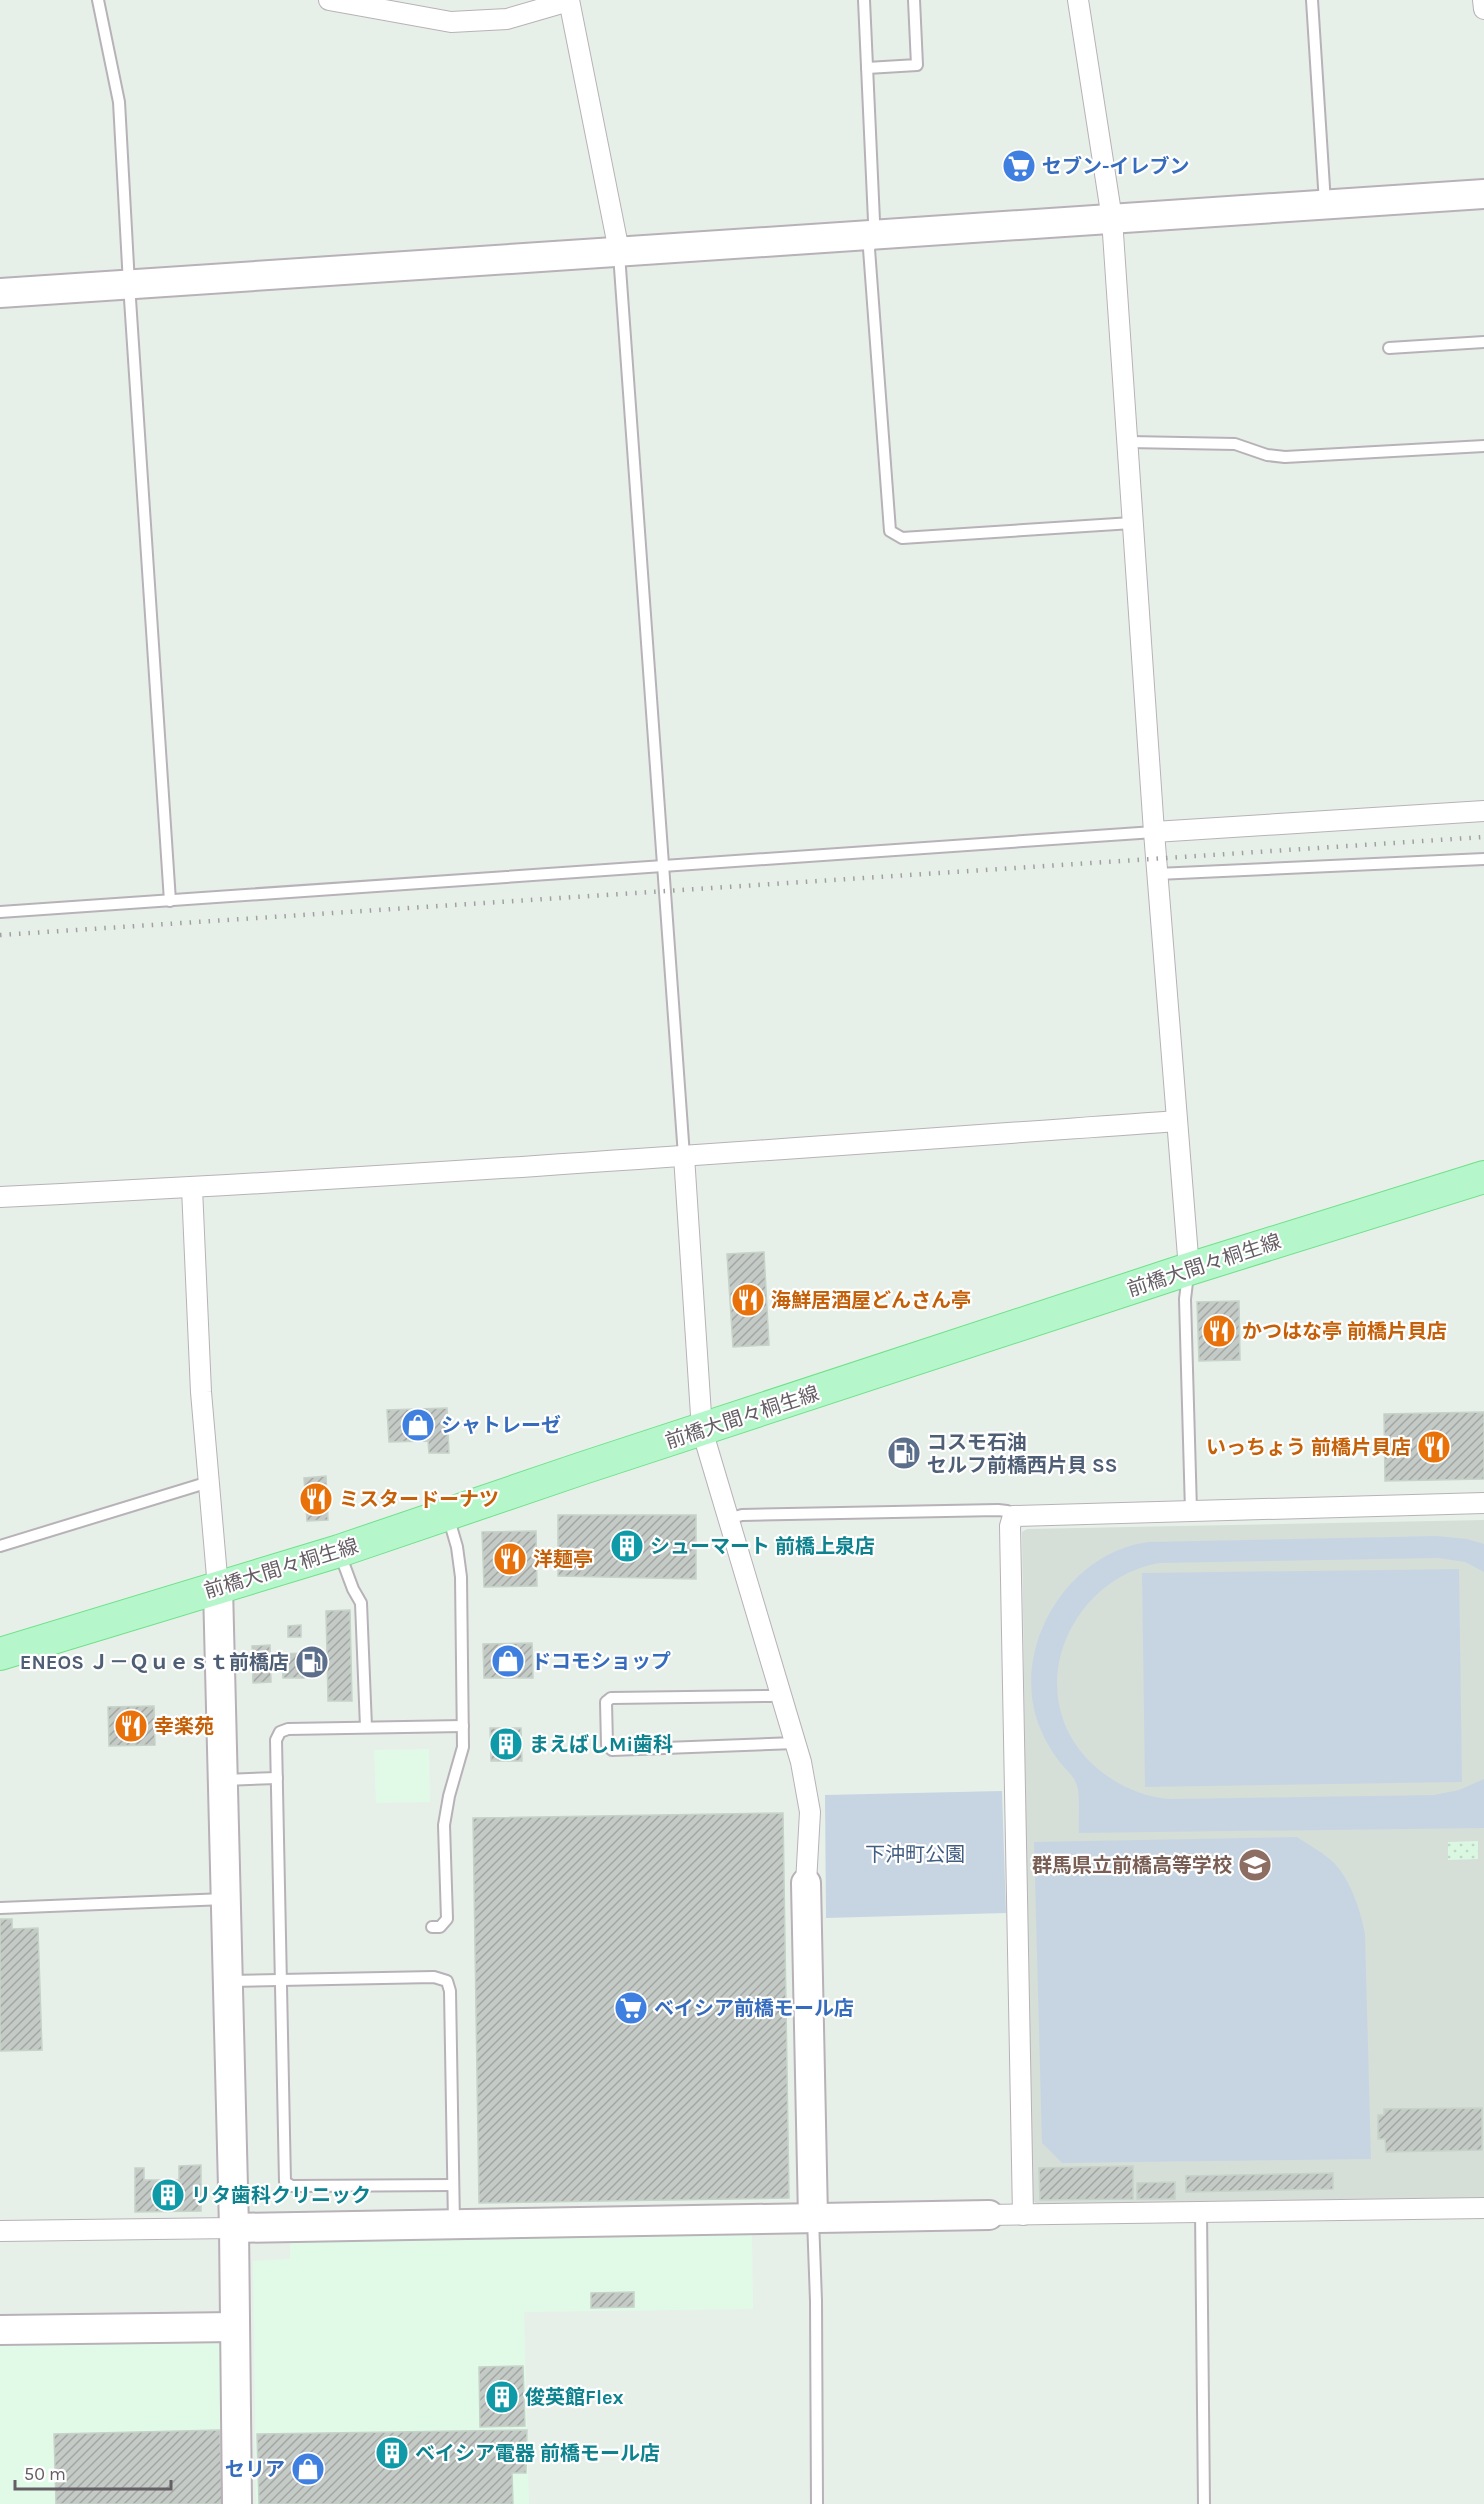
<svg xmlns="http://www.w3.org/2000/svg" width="1484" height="2504" font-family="Karla,'Noto Sans JP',sans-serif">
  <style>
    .commercial { fill: #e1fae8 }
    .education { fill: #d6ded8 }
    .sand { fill: url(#sand-dots) }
    .green { fill: #c7d5e3 }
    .building { fill: url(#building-hatch); stroke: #c6d3c9; stroke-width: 1.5 }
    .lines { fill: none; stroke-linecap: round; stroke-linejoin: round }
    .lane-casing { stroke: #b7b2b7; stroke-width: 14 }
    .street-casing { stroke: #b7b2b7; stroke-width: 22 }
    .secondary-casing { stroke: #b8b1b7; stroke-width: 32 }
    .primary-casing { stroke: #6ee188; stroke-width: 34 }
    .lane { stroke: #fff; stroke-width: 10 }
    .street { stroke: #fff; stroke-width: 20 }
    .secondary { stroke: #fff; stroke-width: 28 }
    .primary { stroke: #b5f6cb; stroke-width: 32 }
    .rail { stroke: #a29fa2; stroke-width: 4.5; stroke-dasharray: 1.5 8; stroke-linecap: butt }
    .labels { text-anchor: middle; stroke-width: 4.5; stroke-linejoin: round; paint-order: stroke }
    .shop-label { font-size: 20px; font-weight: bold; fill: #366cbe; stroke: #fff; text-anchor: start }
    .street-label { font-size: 20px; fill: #655f65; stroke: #fff }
    .food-label { font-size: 20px; font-weight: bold; fill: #c56008; stroke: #fff; text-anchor: start }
    .service-label { font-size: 20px; font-weight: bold; fill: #4e5e75; stroke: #fff; text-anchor: start }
    .culture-label { font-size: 20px; font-weight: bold; fill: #0d838f; stroke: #fff; text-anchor: start }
    .park-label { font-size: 20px; fill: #415e82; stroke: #fff }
    .education-label { font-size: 20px; font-weight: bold; fill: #785e54; stroke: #fff; text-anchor: end }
  </style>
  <defs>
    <pattern id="sand-dots" width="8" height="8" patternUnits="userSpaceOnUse" patternTransform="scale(1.5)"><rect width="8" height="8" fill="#daf7e2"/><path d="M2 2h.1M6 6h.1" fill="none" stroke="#bed6c5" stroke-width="1.8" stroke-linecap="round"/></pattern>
    <pattern id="building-hatch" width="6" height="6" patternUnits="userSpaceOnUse" patternTransform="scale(1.5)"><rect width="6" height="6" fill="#c4cac5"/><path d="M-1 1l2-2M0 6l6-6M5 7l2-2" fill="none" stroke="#a3a7a4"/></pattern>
  </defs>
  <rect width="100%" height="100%" fill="#e7efe9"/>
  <g class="commercial">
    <polygon points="429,1749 430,1802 376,1803 374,1750"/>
    <polygon points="752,2233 753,2309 524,2312 529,2504 256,2504 253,2261 290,2259 290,2241"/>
    <polygon points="214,2339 222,2348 224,2504 0,2504 0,2343"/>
  </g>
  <polygon class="education" points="1484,1520 1484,2198 1038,2206 1031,2198 1022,1532 1027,1529"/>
  <polygon class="sand" points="1478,1841 1478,1859 1448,1860 1448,1842"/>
  <g class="green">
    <path d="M1437,1536L1467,1539L1484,1544V1572L1465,1562L1438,1558L1160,1563C1089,1574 1038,1653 1064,1722C1080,1765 1126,1796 1170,1799L1434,1795L1459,1790L1484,1779V1828L1079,1833C1078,1820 1081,1793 1076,1783C1073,1775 1064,1768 1059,1761C1049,1748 1041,1733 1036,1717C1014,1641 1071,1551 1149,1542Z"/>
    <polygon points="1459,1569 1462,1782 1145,1787 1142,1573"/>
    <polygon points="1002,1791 1006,1913 826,1918 825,1795"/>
    <path d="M1297,1837C1309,1845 1322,1852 1332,1861C1350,1878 1361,1911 1365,1934L1371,2159L1062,2163L1042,2143L1034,1842Z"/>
  </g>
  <g class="building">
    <polygon points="764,1252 769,1345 733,1347 727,1254"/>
    <polygon points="1239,1301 1240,1360 1199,1361 1197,1302"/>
    <polygon points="447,1408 449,1453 429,1453 428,1441 389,1442 387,1410"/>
    <polygon points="1484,1412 1484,1479 1385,1481 1384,1414"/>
    <polygon points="326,1476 328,1520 307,1521 304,1478"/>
    <polygon points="558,1515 696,1515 696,1579 558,1576"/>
    <polygon points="536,1531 537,1586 484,1587 482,1532"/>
    <polygon points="350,1610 352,1701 328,1701 326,1611"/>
    <polygon points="301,1625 301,1637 288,1637 288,1626"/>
    <polygon points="532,1643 533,1678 484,1678 483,1644"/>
    <polygon points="270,1645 271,1682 253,1683 252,1646"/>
    <polygon points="303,1653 304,1678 283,1678 282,1654"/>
    <polygon points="154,1706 155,1745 109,1746 108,1707"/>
    <polygon points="490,1728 521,1728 522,1761 491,1761"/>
    <polygon points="783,1813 789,2198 479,2203 473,1818"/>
    <polygon points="0,1919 12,1919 12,1929 38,1928 42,2050 0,2051"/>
    <polygon points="1482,2108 1482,2150 1386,2152 1385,2139 1378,2139 1378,2115 1384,2115 1384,2109"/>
    <polygon points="201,2165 201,2211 135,2212 135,2168 144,2168 144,2180 179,2180 179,2166"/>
    <polygon points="1133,2166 1133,2199 1040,2200 1039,2168"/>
    <polygon points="1333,2173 1333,2189 1186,2192 1186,2176"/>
    <polygon points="1175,2182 1175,2199 1137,2199 1137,2183"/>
    <polygon points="634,2292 634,2307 591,2308 591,2293"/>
    <polygon points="523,2366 525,2426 480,2427 479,2367"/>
    <polygon points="220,2430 222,2504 56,2504 54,2434"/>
    <polygon points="527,2430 526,2473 512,2473 513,2504 259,2504 257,2434"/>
  </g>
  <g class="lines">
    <defs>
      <g id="lane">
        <polyline points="98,0 119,102 129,284 170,901"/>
        <polyline points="864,0 874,221 874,235 869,249 890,531 902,538 1132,523"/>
        <polyline points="1312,0 1325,203"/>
        <polyline points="867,68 917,65 914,0"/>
        <polyline points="619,254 684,1156"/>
        <polyline points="1389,348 1484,342"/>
        <polyline points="1129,442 1235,444 1267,455 1285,457 1484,446"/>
        <polyline points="1157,874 1484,859"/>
        <polyline points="0,912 1154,832"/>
        <polyline points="1188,1274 1185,1299 1191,1511"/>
        <polyline points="728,1519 742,1515 998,1510 1007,1511 1013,1516"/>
        <polyline points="0,1546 209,1482"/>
        <polyline points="340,1554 353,1589 361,1603 366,1727"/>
        <polyline points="781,1694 770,1696 611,1698 606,1702 607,1745 612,1750 795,1743"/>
        <polyline points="224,1780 277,1778"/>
        <polyline points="0,1908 225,1899"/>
        <polyline points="432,1927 440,1927 447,1919 444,1825 449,1796 463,1747 461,1577 457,1547 448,1516"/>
        <polyline points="229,1981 434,1977 447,1981 450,1991 454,2224"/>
        <polyline points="453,2185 292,2186 285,2182 276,1740 280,1732 288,1729 463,1726"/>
        <polyline points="1201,2211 1204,2504"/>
        <polyline points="813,2219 816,2301 817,2504"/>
      </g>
      <g id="street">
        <polyline points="329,0 451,22 507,19 569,1"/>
        <polyline points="569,0 619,251"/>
        <polyline points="1078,0 1112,219 1154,832 1189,1269"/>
        <polyline points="1483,0 1484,9"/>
        <polyline points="1154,832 1484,811"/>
        <polyline points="684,1156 702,1430 801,1762 810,1812 806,1883"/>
        <polyline points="192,1188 201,1392 218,1588"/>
        <path d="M0,1197C393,1178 785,1149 1177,1121"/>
        <polyline points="989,2215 1484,2208"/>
        <polyline points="1023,2215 1010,1526 1013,1516 1484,1503"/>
        <polyline points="0,2231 234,2228"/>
      </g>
      <g id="secondary">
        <polyline points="0,293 1484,194"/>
        <polyline points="218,1588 234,2228 237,2504"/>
        <polyline points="806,1883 813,2218"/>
        <polyline points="234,2228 989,2215"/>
        <polyline points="0,2330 235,2327"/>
      </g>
      <polyline id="primary" points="0,1654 339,1551 583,1468 1189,1269 1484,1177"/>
    </defs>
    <use href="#lane" class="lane-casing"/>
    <use href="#street" class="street-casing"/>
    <use href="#secondary" class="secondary-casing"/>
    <use href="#primary" class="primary-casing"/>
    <use href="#lane" class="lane"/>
    <use href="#street" class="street"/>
    <use href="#secondary" class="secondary"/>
    <use href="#primary" class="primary"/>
    <polyline class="rail" points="0,935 1484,837"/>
  </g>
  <defs>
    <symbol id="supermarket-disc" viewBox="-11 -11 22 22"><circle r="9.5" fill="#3f7fe0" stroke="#fff"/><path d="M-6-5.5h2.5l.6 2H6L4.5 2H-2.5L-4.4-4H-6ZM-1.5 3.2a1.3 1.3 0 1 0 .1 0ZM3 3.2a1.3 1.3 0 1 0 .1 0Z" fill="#fff"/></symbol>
    <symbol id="restaurant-disc" viewBox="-11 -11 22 22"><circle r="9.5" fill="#e8710a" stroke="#fff"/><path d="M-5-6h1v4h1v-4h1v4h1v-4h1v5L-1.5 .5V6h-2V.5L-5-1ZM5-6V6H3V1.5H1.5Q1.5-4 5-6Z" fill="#fff"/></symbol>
    <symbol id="shop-disc" viewBox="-11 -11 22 22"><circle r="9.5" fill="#3f7fe0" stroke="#fff"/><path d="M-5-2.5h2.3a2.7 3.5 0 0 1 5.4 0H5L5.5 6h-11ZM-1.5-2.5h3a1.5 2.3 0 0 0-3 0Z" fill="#fff"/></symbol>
    <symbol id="fuel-disc" viewBox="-11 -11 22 22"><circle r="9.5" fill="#5c6f8a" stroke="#fff"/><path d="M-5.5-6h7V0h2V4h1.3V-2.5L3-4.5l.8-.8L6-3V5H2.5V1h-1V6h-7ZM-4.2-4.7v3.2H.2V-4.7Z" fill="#fff"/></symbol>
    <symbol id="building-disc" viewBox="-11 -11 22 22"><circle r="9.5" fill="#0f9aa8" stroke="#fff"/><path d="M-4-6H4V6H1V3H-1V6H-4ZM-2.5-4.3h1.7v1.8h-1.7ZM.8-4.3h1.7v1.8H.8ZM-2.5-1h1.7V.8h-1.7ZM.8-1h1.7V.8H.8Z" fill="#fff"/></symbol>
    <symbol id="school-disc" viewBox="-11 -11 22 22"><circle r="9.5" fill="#8d6e63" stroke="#fff"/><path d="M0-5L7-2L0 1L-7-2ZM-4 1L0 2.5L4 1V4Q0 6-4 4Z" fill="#fff"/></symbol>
  </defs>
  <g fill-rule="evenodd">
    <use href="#supermarket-disc" x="1000" y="147" width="38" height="38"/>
    <use href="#restaurant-disc" x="729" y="1281" width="38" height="38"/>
    <use href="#restaurant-disc" x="1200" y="1312" width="38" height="38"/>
    <use href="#shop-disc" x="399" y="1406" width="38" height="38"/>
    <use href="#restaurant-disc" x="1415" y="1428" width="38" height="38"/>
    <use href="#fuel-disc" x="885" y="1434" width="38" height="38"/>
    <use href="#restaurant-disc" x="297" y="1480" width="38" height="38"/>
    <use href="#building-disc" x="608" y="1527" width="38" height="38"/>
    <use href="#restaurant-disc" x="491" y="1540" width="38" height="38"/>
    <use href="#shop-disc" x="489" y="1642" width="38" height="38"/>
    <use href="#fuel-disc" x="293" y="1643" width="38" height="38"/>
    <use href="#restaurant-disc" x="112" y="1707" width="38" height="38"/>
    <use href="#building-disc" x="487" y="1725" width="38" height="38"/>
    <use href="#school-disc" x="1236" y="1846" width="38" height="38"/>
    <use href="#supermarket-disc" x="612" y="1989" width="38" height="38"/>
    <use href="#building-disc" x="149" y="2176" width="38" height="38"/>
    <use href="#building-disc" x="483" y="2378" width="38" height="38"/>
    <use href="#building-disc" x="373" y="2434" width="38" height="38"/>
    <use href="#shop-disc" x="289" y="2450" width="38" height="38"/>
  </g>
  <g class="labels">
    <g class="shop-label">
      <text x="1042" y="173">セブン-イレブン</text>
      <text x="441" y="1432">シャトレーゼ</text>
      <text x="531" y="1668">ドコモショップ</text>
      <text x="654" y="2015">ベイシア前橋モール店</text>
      <text x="285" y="2476" text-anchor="end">セリア</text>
    </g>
    <g class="street-label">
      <text transform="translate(1204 1265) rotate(-18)" y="7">前橋大間々桐生線</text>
      <text transform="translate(742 1417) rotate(-18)" y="7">前橋大間々桐生線</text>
      <text transform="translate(281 1568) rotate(-17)" y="7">前橋大間々桐生線</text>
    </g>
    <g class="food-label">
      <text x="771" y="1307">海鮮居酒屋どんさん亭</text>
      <text x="1242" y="1338">かつはな亭 前橋片貝店</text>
      <text x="1411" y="1454" text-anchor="end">いっちょう 前橋片貝店</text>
      <text x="339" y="1506">ミスタードーナツ</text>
      <text x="533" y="1566">洋麺亭</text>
      <text x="154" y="1733">幸楽苑</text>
    </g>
    <g class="service-label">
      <text x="927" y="1449">コスモ石油<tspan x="927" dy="23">セルフ前橋西片貝 SS</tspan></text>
      <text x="289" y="1669" text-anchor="end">ENEOS Ｊ－Ｑｕｅｓｔ前橋店</text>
    </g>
    <g class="culture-label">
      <text x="650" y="1553">シューマート 前橋上泉店</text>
      <text x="529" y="1751">まえばしMi歯科</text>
      <text x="191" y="2202">リタ歯科クリニック</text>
      <text x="525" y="2404">俊英館Flex</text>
      <text x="415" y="2460">ベイシア電器 前橋モール店</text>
    </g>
    <g class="park-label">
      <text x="915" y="1861">下沖町公園</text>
    </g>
    <g class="education-label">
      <text x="1232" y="1872">群馬県立前橋高等学校</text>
    </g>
  </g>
  <path d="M15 2480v9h156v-9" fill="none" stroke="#655f65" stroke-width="3"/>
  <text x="24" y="2480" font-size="18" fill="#655f65" stroke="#ffffff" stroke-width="4.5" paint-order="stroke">50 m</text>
</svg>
